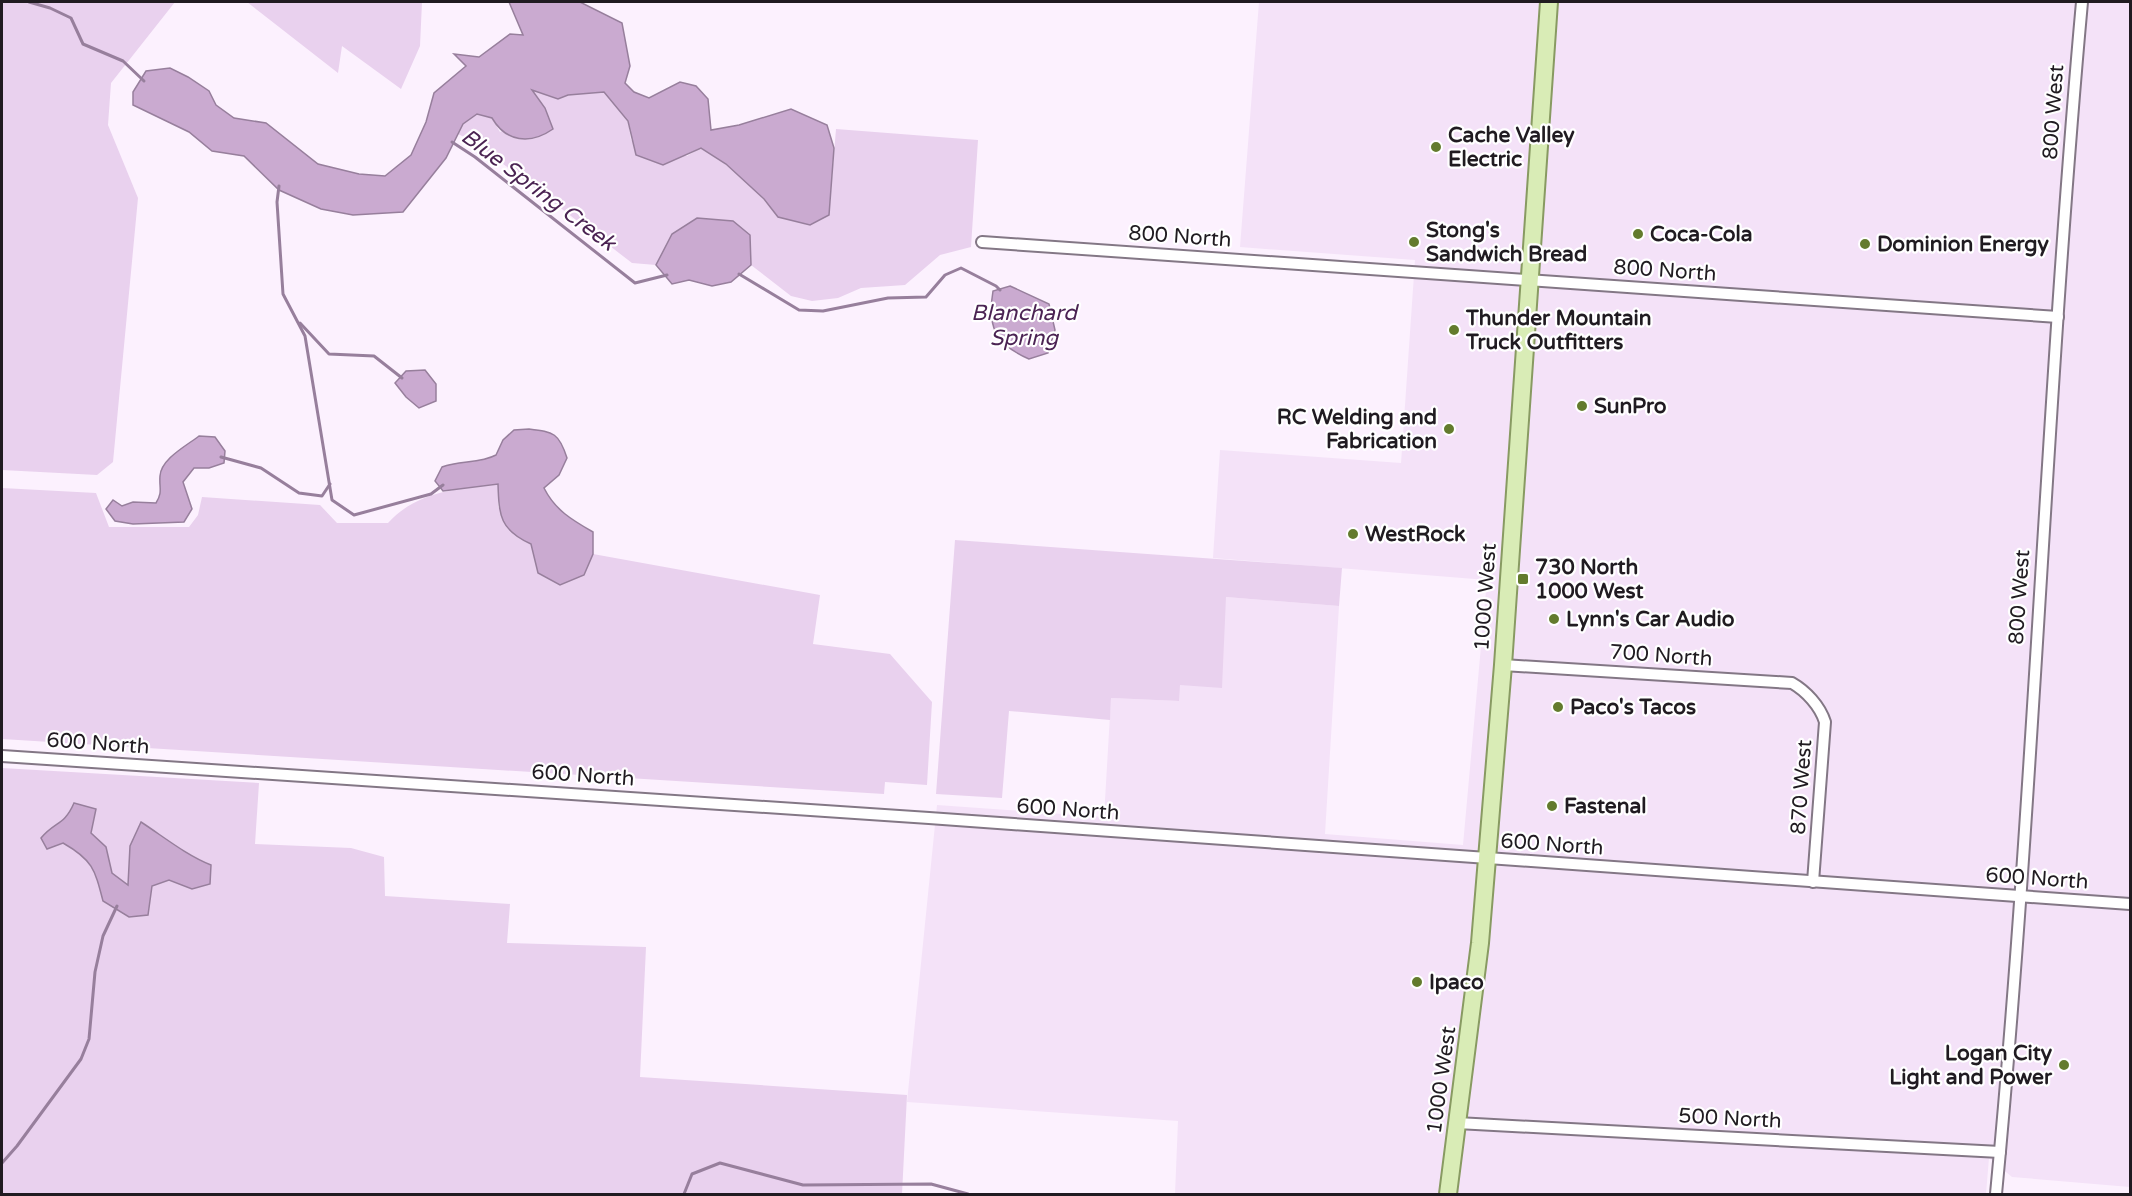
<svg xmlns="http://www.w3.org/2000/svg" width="2132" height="1196" font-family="'Varela Round',sans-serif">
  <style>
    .built { fill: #f4e2f8 }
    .green { fill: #e9d1ee }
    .water { fill: #caaad0; stroke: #977f9c; stroke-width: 1.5 }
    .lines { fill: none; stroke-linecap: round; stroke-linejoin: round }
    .stream { stroke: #977f9c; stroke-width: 3 }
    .minor-casing { stroke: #837785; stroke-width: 14 }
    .primary-casing { stroke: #889a62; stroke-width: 20 }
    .minor { stroke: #fff; stroke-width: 10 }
    .primary { stroke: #d9ecb6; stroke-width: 16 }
    .poi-dot { fill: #637b2d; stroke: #fff; stroke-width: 2 }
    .labels { text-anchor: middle; stroke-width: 4.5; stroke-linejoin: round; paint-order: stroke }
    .street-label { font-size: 21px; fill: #201b21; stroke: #fff }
    .poi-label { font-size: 21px; font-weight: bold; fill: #201b21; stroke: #fff; text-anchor: start }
    .water-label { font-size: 22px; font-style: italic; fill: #4b2353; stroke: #fff }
  </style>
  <rect width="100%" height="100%" fill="#fcf1fe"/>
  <polygon class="built" points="1259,2 2130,2 2130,1187 2012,1177 1989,1158 1986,1194 1175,1194 1178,1121 907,1102 937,805 1104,817 1111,698 1179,701 1179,685 1226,597 1339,606 1325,834 1463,845 1487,580 1213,558 1220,450 1401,463 1415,260 1240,247"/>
  <g class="green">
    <polygon points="2,2 175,2 111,83 108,125 138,198 113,462 97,475 2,470"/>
    <polygon points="247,2 422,2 420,46 401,89 342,46 338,73"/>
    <path d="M532,90L558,99L568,95L605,92L628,121L631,140L687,156L700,148C730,164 757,190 778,217L829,215L836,129L978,140L971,247L940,255L905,285L861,288L838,298L812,301L791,296L751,265L750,235L662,254L656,265L632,263L476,143L458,134L463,124L477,114L492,118L500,132L545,108Z"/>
    <path d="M498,484V507L531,544L538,573L584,575L593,554L820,595L813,644L890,654L932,702L927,785L885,782L884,794L2,739V488L96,493L109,527H189L198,515L202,497L320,505L337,523H388C417,491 457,489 498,484Z"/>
    <polygon points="955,540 1342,568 1339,606 1226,597 1222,688 1180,685 1179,701 1111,698 1110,720 1009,711 1002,798 936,794"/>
    <polygon points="2,768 259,783 255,844 351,848 384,857 385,896 510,904 507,943 646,947 640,1077 907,1095 902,1194 2,1194"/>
  </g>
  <g class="water">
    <path d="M509,2H580L622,23L630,66L625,83L634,92L649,98L680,82L696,86L708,99L711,130L739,125L791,109L827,125L834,148L829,215L810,225L778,217L764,199L726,164L701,148L663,165L636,155L628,121L604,92L568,95L558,99L532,90L545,108L553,129C530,145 506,142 492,118L477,114L463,124L446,158L403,212L353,215L321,209L279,190L244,156L212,151L189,132L133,105V92L146,71L170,68L188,77L209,91L216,105L234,118L266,123L318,164L359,174L385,176L411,155L426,122L434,93L466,66L454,54L479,57L510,34L523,35Z"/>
    <polygon points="697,218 733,221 750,235 751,265 731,282 712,286 689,280 672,284 656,265 672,234"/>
    <path d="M1010,286L1049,304L1055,330L1048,353L1029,359C995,344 987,327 993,291Z"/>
    <polygon points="425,370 436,384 436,401 419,408 406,397 395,383 406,371"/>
    <path d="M529,429C554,432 559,433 567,458L559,475L544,488C555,510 572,520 593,532V554L584,575L560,585L538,573L531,544C500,530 499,516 498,484L443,491L435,481L442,467C460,460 479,464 496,455L503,440L514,430Z"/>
    <path d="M199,436L215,437L225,451L224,463L209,468H194L183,482L192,509L184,522L133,524L115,521L106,509L113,500L122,506L133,502L156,503C163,492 159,488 160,476C161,459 186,446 199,436Z"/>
    <path d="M74,803L96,809L91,833L106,847L112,873L128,885L130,846L141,822C164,837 186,855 211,865L210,884L192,889L169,880L152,886L148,915L129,917L103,901C95,870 93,860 63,843L47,849L41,838C55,821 64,826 74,803Z"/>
  </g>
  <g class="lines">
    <g class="stream">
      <polyline points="29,2 50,8 71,18 83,44 123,61 144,81"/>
      <polyline points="452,142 475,157 635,283 667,275"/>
      <polyline points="279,186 277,202 283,294 305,336 332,500 354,515 431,494 443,485"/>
      <polyline points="739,274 799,310 823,311 888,298 926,297 945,275 961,268 996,286 1000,290"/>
      <polyline points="300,323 329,354 374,356 402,378"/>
      <polyline points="221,457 261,468 299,493 322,496 330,484"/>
      <polyline points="2,1163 17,1146 81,1059 89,1039 95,972 103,936 117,906"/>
      <polyline points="684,1194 692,1174 720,1163 803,1185 931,1184 968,1194"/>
    </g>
    <defs>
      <g id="minor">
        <polyline points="982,242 2058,317"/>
        <path d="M1503,665L1792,683C1806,691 1820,706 1825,722L1813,882"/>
        <polyline points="2,756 929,818 2130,904"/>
        <polyline points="1457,1123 2000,1152"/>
        <path d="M1996,1194C2034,798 2046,399 2082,2"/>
      </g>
      <polyline id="primary" points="1448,1194 1480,943 1503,665 1549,2"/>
    </defs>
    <use href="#minor" class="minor-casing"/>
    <use href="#primary" class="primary-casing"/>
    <use href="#minor" class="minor"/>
    <use href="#primary" class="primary"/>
  </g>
  <g class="poi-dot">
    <circle cx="1436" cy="147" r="6"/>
    <circle cx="1638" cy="234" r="6"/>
    <circle cx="1414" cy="242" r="6"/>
    <circle cx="1865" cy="244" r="6"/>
    <circle cx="1454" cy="330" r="6"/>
    <circle cx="1582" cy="406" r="6"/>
    <circle cx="1449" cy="429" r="6"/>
    <circle cx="1353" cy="534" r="6"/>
    <rect x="1517" y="573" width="12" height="12" rx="3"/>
    <circle cx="1554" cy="619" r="6"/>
    <circle cx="1558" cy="707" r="6"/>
    <circle cx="1552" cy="806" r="6"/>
    <circle cx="1417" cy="982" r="6"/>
    <circle cx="2064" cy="1065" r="6"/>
  </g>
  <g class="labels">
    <g class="street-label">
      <text transform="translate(2053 112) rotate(-86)" y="7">800 West</text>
      <text transform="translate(1180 236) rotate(4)" y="7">800 North</text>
      <text transform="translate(1665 270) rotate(4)" y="7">800 North</text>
      <text transform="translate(1485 597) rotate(-86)" y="7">1000 West</text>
      <text transform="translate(2019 597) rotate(-86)" y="7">800 West</text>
      <text transform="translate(1661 655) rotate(4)" y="7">700 North</text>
      <text transform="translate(98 743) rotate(4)" y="7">600 North</text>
      <text transform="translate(583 775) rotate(4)" y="7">600 North</text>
      <text transform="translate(1801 787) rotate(-86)" y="7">870 West</text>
      <text transform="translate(1068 809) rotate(4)" y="7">600 North</text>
      <text transform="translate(1552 844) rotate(4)" y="7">600 North</text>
      <text transform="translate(2037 878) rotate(4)" y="7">600 North</text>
      <text transform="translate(1441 1080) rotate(-82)" y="7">1000 West</text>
      <text transform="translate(1730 1118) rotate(3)" y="7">500 North</text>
    </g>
    <g class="poi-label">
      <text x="1448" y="142">Cache Valley<tspan x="1448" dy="24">Electric</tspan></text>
      <text x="1426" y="237">Stong's<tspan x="1426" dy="24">Sandwich Bread</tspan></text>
      <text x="1650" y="241">Coca-Cola</text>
      <text x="1877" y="251">Dominion Energy</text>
      <text x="1466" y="325">Thunder Mountain<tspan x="1466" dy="24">Truck Outfitters</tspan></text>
      <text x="1594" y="413">SunPro</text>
      <text x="1437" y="424" text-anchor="end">RC Welding and<tspan x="1437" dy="24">Fabrication</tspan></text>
      <text x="1365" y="541">WestRock</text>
      <text x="1535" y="574">730 North<tspan x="1535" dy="24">1000 West</tspan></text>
      <text x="1566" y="626">Lynn's Car Audio</text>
      <text x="1570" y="714">Paco's Tacos</text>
      <text x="1564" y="813">Fastenal</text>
      <text x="1429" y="989">Ipaco</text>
      <text x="2052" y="1060" text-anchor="end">Logan City<tspan x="2052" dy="24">Light and Power</tspan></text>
    </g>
    <g class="water-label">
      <text transform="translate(539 189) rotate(37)" y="8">Blue Spring Creek</text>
      <text x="1024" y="320">Blanchard<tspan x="1024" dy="25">Spring</tspan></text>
    </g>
  </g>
  <rect width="2132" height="1196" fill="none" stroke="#201b21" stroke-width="6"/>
</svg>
